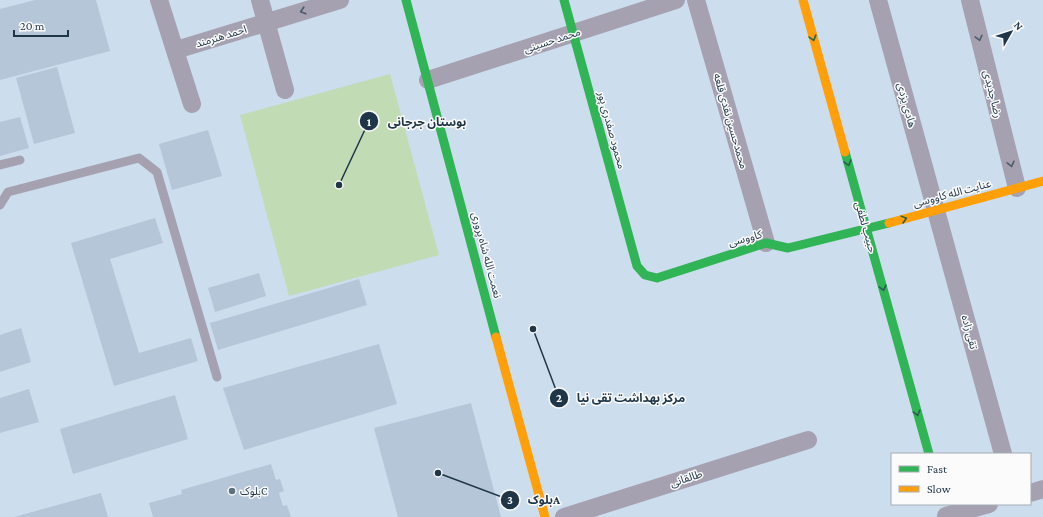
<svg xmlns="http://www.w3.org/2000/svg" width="1043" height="517" font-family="'Crimson Pro','Noto Sans Arabic',serif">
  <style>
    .green { fill: #c1dbb4 }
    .building { fill: #b4c6d8 }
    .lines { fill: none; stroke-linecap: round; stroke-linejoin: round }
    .lane { stroke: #a5a1b1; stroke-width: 9 }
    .street { stroke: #a5a1b1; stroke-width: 18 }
    .fast { stroke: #30b455; stroke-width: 9 }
    .slow { stroke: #ff9f0a; stroke-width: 9 }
    .oneway { stroke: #4e5b6d }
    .oneway2 { stroke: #25624d }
    .poi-dot { fill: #5c7083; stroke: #fbfbfb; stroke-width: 1.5 }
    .labels { text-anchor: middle; stroke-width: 3; stroke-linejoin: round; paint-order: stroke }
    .street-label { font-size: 11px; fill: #1f3649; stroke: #fbfbfb }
    .poi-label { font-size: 11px; fill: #1f3649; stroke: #fbfbfb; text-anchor: start }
    .leader { fill: none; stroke: #1f3649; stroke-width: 1.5 }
    .callout-dot { fill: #1f3649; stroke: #fbfbfb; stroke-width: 1.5 }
    .mark-label { font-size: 12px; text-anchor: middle; font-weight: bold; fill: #fff }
    .callout-label { font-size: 12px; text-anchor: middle; font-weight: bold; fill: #1f3649; stroke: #fbfbfb; stroke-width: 3; stroke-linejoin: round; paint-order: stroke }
  </style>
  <rect width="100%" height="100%" fill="#cde"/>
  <polygon class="green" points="390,74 439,255 289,296 240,115"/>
  <g class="building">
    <polygon points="35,0 96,0 110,51 0,80 0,9"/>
    <polygon points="57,67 75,133 34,144 16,78"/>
    <polygon points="20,117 29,148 0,156 0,122"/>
    <polygon points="208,130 222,176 172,190 159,144"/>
    <polygon points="155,218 163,243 110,259 139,353 191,338 198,361 114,386 71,243"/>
    <polygon points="259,273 266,296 215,312 208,288"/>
    <polygon points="359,279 367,305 218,350 210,323"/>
    <polygon points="21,328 31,362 0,372 0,335"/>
    <polygon points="379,344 397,404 244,450 223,388"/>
    <polygon points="29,389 39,422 0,433 0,398"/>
    <polygon points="175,395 188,439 73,474 60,429"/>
    <polygon points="471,403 501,517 398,517 374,428"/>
    <polygon points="271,464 276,480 280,479 284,491 279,493 283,506 287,505 291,517 153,517 149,503 182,494 181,490"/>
    <polygon points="101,493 108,517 14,517"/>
  </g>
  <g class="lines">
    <g class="lane">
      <polyline points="0,165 20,160"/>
      <polyline points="0,205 8,192 139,158 157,172 217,377"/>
    </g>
    <g class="street">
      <polyline points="159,0 192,104"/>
      <polyline points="260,0 285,90"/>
      <polyline points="696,0 766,243"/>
      <polyline points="878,0 1003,454"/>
      <polyline points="970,0 1017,188"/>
      <polyline points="176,50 340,0"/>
      <polyline points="428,80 676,0"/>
      <polyline points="1030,493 1043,489"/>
      <polyline points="946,516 989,504"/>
      <polyline points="564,517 808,440"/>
    </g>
    <g class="fast">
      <polyline points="406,0 496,337"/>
      <polyline points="564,0 637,266 645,275 657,278 766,243 788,248 889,223"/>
      <polyline points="845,152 929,454"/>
    </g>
    <g class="slow">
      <polyline points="803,0 845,152"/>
      <polyline points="889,223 1043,181"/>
      <polyline points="496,337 545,517"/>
    </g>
  </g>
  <defs><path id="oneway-chevron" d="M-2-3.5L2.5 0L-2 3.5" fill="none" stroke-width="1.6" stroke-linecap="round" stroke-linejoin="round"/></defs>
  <g class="oneway">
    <use href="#oneway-chevron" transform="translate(303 11) rotate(163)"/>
    <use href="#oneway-chevron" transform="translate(979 38) rotate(76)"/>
    <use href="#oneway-chevron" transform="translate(1011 164) rotate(76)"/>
  </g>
  <g class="oneway2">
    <use href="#oneway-chevron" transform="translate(813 38) rotate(74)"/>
    <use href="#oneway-chevron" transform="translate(848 163) rotate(74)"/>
    <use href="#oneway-chevron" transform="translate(904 219) rotate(-15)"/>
    <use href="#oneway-chevron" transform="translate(883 288) rotate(75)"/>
    <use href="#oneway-chevron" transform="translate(917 413) rotate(75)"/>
  </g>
  <circle class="poi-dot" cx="232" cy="491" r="4"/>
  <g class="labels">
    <g class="street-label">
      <text transform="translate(221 36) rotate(-17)" y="4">احمد هنرمند</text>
      <text transform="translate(552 40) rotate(-18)" y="4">محمد حسینی</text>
      <text transform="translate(993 94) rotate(76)" y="4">رضا جدیدی</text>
      <text transform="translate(907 105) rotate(75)" y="4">هادی یزدی</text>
      <text transform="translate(731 121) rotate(74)" y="4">محمدحسین نقدی قلعه</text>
      <text transform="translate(612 130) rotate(75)" y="4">محمود صفدری پور</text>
      <text transform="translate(952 193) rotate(-15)" y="4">عنایت‌ الله کاووسی</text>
      <text transform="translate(866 227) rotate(74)" y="4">حبیب لطفی</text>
      <text transform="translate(745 238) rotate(-15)" y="4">کاووسی</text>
      <text transform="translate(487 255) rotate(75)" y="4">نعمت الله شاه پروری</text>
      <text transform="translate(970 332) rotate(75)" y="4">تقی زاده</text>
      <text transform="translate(686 478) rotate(-18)" y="4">طالقانی</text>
    </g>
    <g class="poi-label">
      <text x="240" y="495">بلوکC</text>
    </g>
  </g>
  <path class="leader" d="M339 185L369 121M533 329L559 398M438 473L510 500"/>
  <g class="callout-dot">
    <circle cx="339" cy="185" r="4"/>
    <circle cx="533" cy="329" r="4"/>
    <circle cx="438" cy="473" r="4"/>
    <circle cx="369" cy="121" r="10"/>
    <circle cx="559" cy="398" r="10"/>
    <circle cx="510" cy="500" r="10"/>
  </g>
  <g class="mark-label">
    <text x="369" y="126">1</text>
    <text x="559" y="402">2</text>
    <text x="510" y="504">3</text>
  </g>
  <g class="callout-label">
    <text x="427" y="126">بوستان جرجانی</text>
    <text x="631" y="402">مرکز بهداشت تقی نیا</text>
    <text x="544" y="504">بلوکA</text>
  </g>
  <rect x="891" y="453" width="140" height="52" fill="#fbfbfb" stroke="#a3acb4"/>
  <rect x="899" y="466" width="20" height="6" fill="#30b455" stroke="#a3acb4"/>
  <text x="927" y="473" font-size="12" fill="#1f3649">Fast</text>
  <rect x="899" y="486" width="20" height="6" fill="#ff9f0a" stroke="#a3acb4"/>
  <text x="927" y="493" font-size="12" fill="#1f3649">Slow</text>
  <g transform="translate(1011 32) rotate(51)" stroke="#fbfbfb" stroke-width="3" paint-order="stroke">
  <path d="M0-3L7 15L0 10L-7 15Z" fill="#1f3649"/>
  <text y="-6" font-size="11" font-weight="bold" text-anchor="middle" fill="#1f3649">N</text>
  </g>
  <path d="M14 30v6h54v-6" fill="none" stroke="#1f3649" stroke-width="2"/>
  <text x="20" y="30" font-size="12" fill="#1f3649" stroke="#fbfbfb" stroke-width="3" paint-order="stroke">20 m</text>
</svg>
